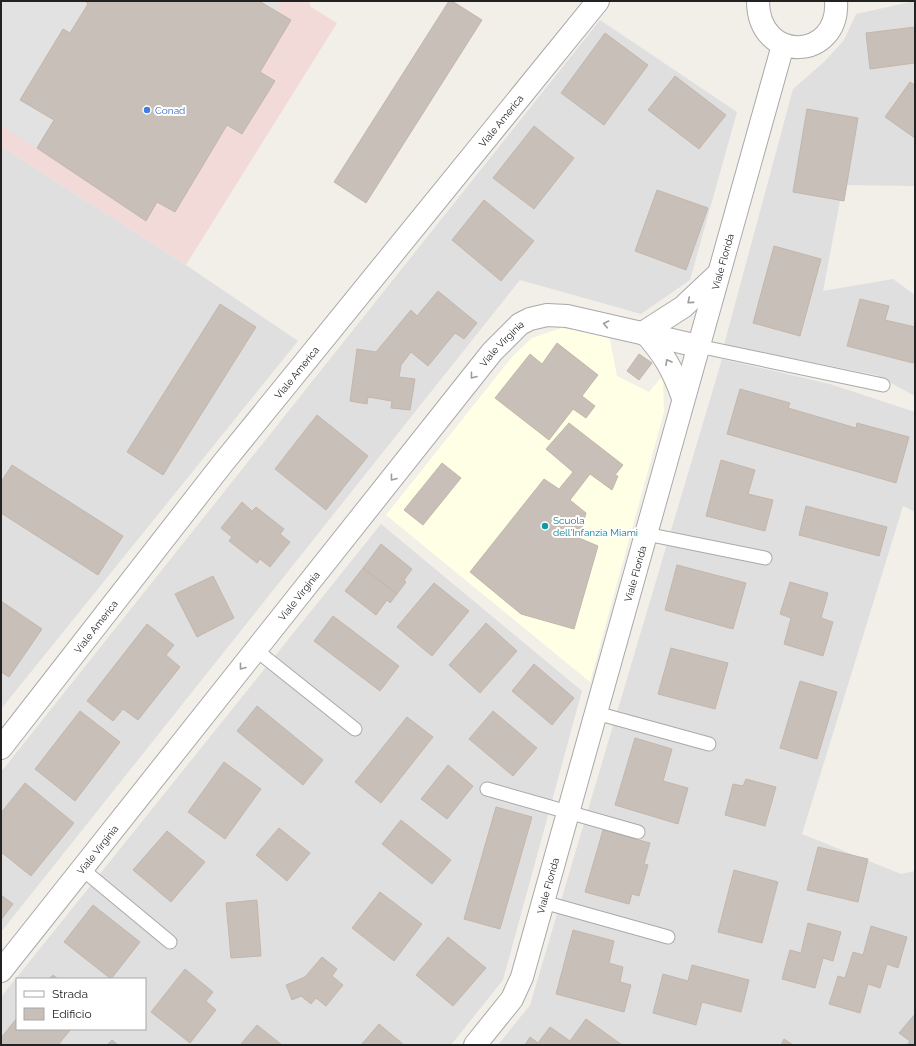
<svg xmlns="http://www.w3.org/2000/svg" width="916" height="1046" font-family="Raleway,sans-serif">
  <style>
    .residential { fill: #e0dfdf; fill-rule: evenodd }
    .commercial { fill: #f2dad9 }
    .education { fill: #ffffe5 }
    .parking { fill: #e2e2e2 }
    .building { fill: #c7bfb8; stroke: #c4b6ab }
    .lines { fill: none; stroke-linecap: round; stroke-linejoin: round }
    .service-casing { stroke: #a9a9a9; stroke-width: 15 }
    .minor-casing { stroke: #a9a9a9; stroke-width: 24 }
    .service { stroke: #fff; stroke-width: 13 }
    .minor { stroke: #fff; stroke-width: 22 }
    .oneway { stroke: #9c9c9c }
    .shop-dot { fill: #3f7fe0; stroke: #fff; stroke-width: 1.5 }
    .culture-dot { fill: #0f9aa8; stroke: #fff; stroke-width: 1.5 }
    .labels { text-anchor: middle; stroke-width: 4; stroke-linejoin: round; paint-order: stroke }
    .shop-label { font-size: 10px; fill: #366cbe; stroke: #fff; text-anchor: start }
    .street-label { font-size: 10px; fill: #222; stroke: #fff }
    .culture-label { font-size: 10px; fill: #0d838f; stroke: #fff; text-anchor: start }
  </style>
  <rect width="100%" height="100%" fill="#f2efe9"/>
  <g class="residential">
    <polygon points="915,1 915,186 843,185 823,291 893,279 915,295 915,396 876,375 724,345 793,89 825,61 844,40 856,14"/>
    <polygon points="600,20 737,112 690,280 641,314 520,280 1,932 1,772"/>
    <polygon points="1,146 186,265 298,341 1,709"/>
    <polygon points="722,359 830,384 915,412 915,512 903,506 802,834 901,874 915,871 915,1045 498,1045 530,1005"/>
    <path d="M381,524L582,691L503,980L451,1045H1V997ZM17,979H145V1029H17Z"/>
  </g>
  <polygon class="commercial" points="1,1 309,1 311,7 337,23 186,265 1,146"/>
  <polygon class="education" points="561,328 609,335 617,376 649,392 661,378 663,381 664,412 590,682 386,515 512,357 532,338"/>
  <g class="parking">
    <polygon points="1,1 85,1 88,4 70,33 63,29 21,100 54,120 37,148 1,126"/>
    <polygon points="259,1 282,1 276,11"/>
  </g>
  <g class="building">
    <polygon points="85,1 259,1 291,20 260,72 275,81 242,134 227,125 175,212 157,202 146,221 37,148 54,120 20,100 63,29 70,33 88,4"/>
    <polygon points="449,1 452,1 482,20 366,203 334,182"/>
    <polygon points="915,27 915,63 870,69 866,33"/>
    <polygon points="605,33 648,65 604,125 561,93"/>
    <polygon points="675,76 726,115 699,149 648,110"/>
    <polygon points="910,82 915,85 915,138 885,117"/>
    <polygon points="807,109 858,118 844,201 793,192"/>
    <polygon points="534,126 574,158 534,209 493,178"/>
    <polygon points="657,190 708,208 686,270 635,251"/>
    <polygon points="484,200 534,241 501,281 452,240"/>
    <polygon points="774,246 821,259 800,336 753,323"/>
    <polygon points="438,291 477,323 464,339 455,333 428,366 411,352 401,365 399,377 415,379 410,410 391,408 392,401 368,397 367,404 350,401 357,349 376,352 411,310 417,316"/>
    <polygon points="860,299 889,306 885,320 915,327 915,355 913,363 847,346"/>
    <polygon points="220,304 256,327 163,475 127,452"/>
    <polygon points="557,343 598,375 582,396 595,406 586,418 573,409 549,440 495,398 530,354 542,364"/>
    <polygon points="639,354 652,363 639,380 627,371"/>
    <polygon points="740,389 790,403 788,408 856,428 857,423 909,437 896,483 727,434"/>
    <polygon points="317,415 368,456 326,510 275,469"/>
    <polygon points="569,423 623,465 615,475 618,476 612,490 590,474 570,500 586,513 579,538 598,546 574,629 521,614 470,572 544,479 559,489 573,472 546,449"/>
    <polygon points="721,460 755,470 748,494 773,500 765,531 706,516"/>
    <polygon points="442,463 461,478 423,525 404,510"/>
    <polygon points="12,465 123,536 98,575 1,513 1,482"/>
    <polygon points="242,502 252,511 256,507 284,529 280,534 290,542 270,567 260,559 257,563 229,541 232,537 221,528"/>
    <polygon points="806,506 887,527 879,556 799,535"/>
    <polygon points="381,544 412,569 404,580 406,582 397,594 363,568"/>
    <polygon points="677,565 746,583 733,629 665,610"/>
    <polygon points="363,568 397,594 390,603 387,600 376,615 345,591"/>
    <polygon points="213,576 234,618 197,637 175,594"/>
    <polygon points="790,582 828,593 821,618 833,622 823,656 784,644 791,618 780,614"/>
    <polygon points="434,583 469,611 432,656 397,627"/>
    <polygon points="1,601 42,629 9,677 1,672"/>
    <polygon points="333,616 399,666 380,691 314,641"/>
    <polygon points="486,623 517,651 480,693 449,665"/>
    <polygon points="147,624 174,645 166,655 180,667 138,720 123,709 113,721 87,701"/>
    <polygon points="671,648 728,663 715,709 658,694"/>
    <polygon points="534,664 574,698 552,725 512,691"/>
    <polygon points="800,681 837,692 817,759 780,748"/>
    <polygon points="257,706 323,760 303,785 237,731"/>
    <polygon points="80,711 120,742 75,801 35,769"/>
    <polygon points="493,711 537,748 513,776 469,739"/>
    <polygon points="407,717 433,737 381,803 355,782"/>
    <polygon points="635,738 672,749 663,781 688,788 678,824 615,805"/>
    <polygon points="224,762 261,789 225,839 188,812"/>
    <polygon points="448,765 473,786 447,819 421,799"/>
    <polygon points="746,779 776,787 765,826 725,815 733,784 743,786"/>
    <polygon points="25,783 74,823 31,876 1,852 1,813"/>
    <polygon points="496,807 532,817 500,929 464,919"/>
    <polygon points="401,820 451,860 432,884 382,844"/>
    <polygon points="279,828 310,853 287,881 256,855"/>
    <polygon points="603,830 650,843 644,864 648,865 639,896 632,894 629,904 585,892"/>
    <polygon points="167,831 205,862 171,902 133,870"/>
    <polygon points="818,847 868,859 858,902 807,890"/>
    <polygon points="734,870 778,882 762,943 718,932"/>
    <polygon points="380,892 422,924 394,961 352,928"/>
    <polygon points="1,895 13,904 1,920"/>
    <polygon points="257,900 261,956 231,958 226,903"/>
    <polygon points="93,905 140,942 111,979 64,942"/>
    <polygon points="808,923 841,932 833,961 823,958 815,988 782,979 790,950 801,953"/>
    <polygon points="871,926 907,937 898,968 887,964 880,988 868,984 860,1013 829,1004 838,976 845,978 853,952 863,955"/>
    <polygon points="573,930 614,941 609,963 623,967 620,982 631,985 624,1012 556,994"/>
    <polygon points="448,937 486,968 453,1006 416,975"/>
    <polygon points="322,957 337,969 332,976 343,985 326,1006 316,998 311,1004 301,996 292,1000 286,985 305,977"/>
    <polygon points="692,965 749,980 741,1012 702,1002 696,1025 653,1013 663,974 688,981"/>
    <polygon points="185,969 213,992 206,1001 216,1010 190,1043 151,1012"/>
    <polygon points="53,975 58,979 49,979"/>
    <polygon points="915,1014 915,1045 907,1045 910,1041 899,1033"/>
    <polygon points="17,1018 17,1029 71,1029 58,1045 1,1045 1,1038"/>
    <polygon points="586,1019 622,1045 525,1045 530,1037 538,1043 550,1027 570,1041"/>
    <polygon points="379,1024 404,1045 361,1045"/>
    <polygon points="257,1025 282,1045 240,1045"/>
    <polygon points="784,1039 793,1045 781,1045"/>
    <polygon points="112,1040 118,1045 107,1045"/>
  </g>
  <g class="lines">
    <defs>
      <g id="service">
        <polyline points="698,346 883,385"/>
        <polyline points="646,534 765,558"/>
        <polyline points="256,650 355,729"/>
        <polyline points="596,713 709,744"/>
        <polyline points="487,789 638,832"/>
        <polyline points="82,869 170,942"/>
        <polyline points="543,902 668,937"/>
      </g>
      <g id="minor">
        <path d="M758,1C758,64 840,61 836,1"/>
        <polyline points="644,332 683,307 717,275"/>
        <path d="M644,332C664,354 673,370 683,398"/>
        <path id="s1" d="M1,748L223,463L598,1"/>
        <path id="s2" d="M1,971L492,352L520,324L530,319L547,315L567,316L698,346"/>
        <path id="s3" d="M475,1045L512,999L522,977L783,45"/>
      </g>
    </defs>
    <use href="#service" class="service-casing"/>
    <use href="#minor" class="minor-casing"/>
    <use href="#service" class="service"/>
    <use href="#minor" class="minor"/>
  </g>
  <defs><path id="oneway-chevron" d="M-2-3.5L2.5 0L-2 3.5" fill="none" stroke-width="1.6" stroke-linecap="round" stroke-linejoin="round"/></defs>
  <g class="oneway">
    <use href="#oneway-chevron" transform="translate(690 301) rotate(140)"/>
    <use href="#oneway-chevron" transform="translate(606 324) rotate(-168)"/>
    <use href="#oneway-chevron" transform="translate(668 362) rotate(-119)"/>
    <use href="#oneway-chevron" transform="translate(473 376) rotate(128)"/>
    <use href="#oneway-chevron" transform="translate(393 478) rotate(128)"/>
    <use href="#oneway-chevron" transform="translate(242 667) rotate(128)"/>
  </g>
  <circle class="shop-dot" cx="147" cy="110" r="4"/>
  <circle class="culture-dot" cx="545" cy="526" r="4"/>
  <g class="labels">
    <g class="shop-label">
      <text x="155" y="114">Conad</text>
    </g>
    <g class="street-label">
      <text dy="4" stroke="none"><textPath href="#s1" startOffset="802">Viale America</textPath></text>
      <text dy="4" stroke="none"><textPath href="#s3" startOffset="826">Viale Florida</textPath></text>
      <text dy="4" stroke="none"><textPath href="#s2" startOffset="803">Viale Virginia</textPath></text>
      <text dy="4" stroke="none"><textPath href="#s1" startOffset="478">Viale America</textPath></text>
      <text dy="4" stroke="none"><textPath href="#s3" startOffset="502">Viale Florida</textPath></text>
      <text dy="4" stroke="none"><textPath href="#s2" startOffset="479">Viale Virginia</textPath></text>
      <text dy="4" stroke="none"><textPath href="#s1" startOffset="154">Viale America</textPath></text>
      <text dy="4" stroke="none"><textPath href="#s2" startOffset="155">Viale Virginia</textPath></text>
      <text dy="4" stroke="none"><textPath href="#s3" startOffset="178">Viale Florida</textPath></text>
    </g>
    <g class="culture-label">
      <text x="553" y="524">Scuola<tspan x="553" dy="12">dell'Infanzia Miami</tspan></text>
    </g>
  </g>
  <rect width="916" height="1046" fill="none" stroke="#222222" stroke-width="4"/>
  <rect x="16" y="978" width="130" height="52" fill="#ffffff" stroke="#a7a7a7"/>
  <rect x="24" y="991" width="20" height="6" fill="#ffffff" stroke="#a7a7a7"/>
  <text x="52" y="998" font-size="12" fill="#222222">Strada</text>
  <rect x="24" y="1008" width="20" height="12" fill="#c7bfb8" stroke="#a7a7a7"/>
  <text x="52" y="1018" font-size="12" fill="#222222">Edificio</text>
</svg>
